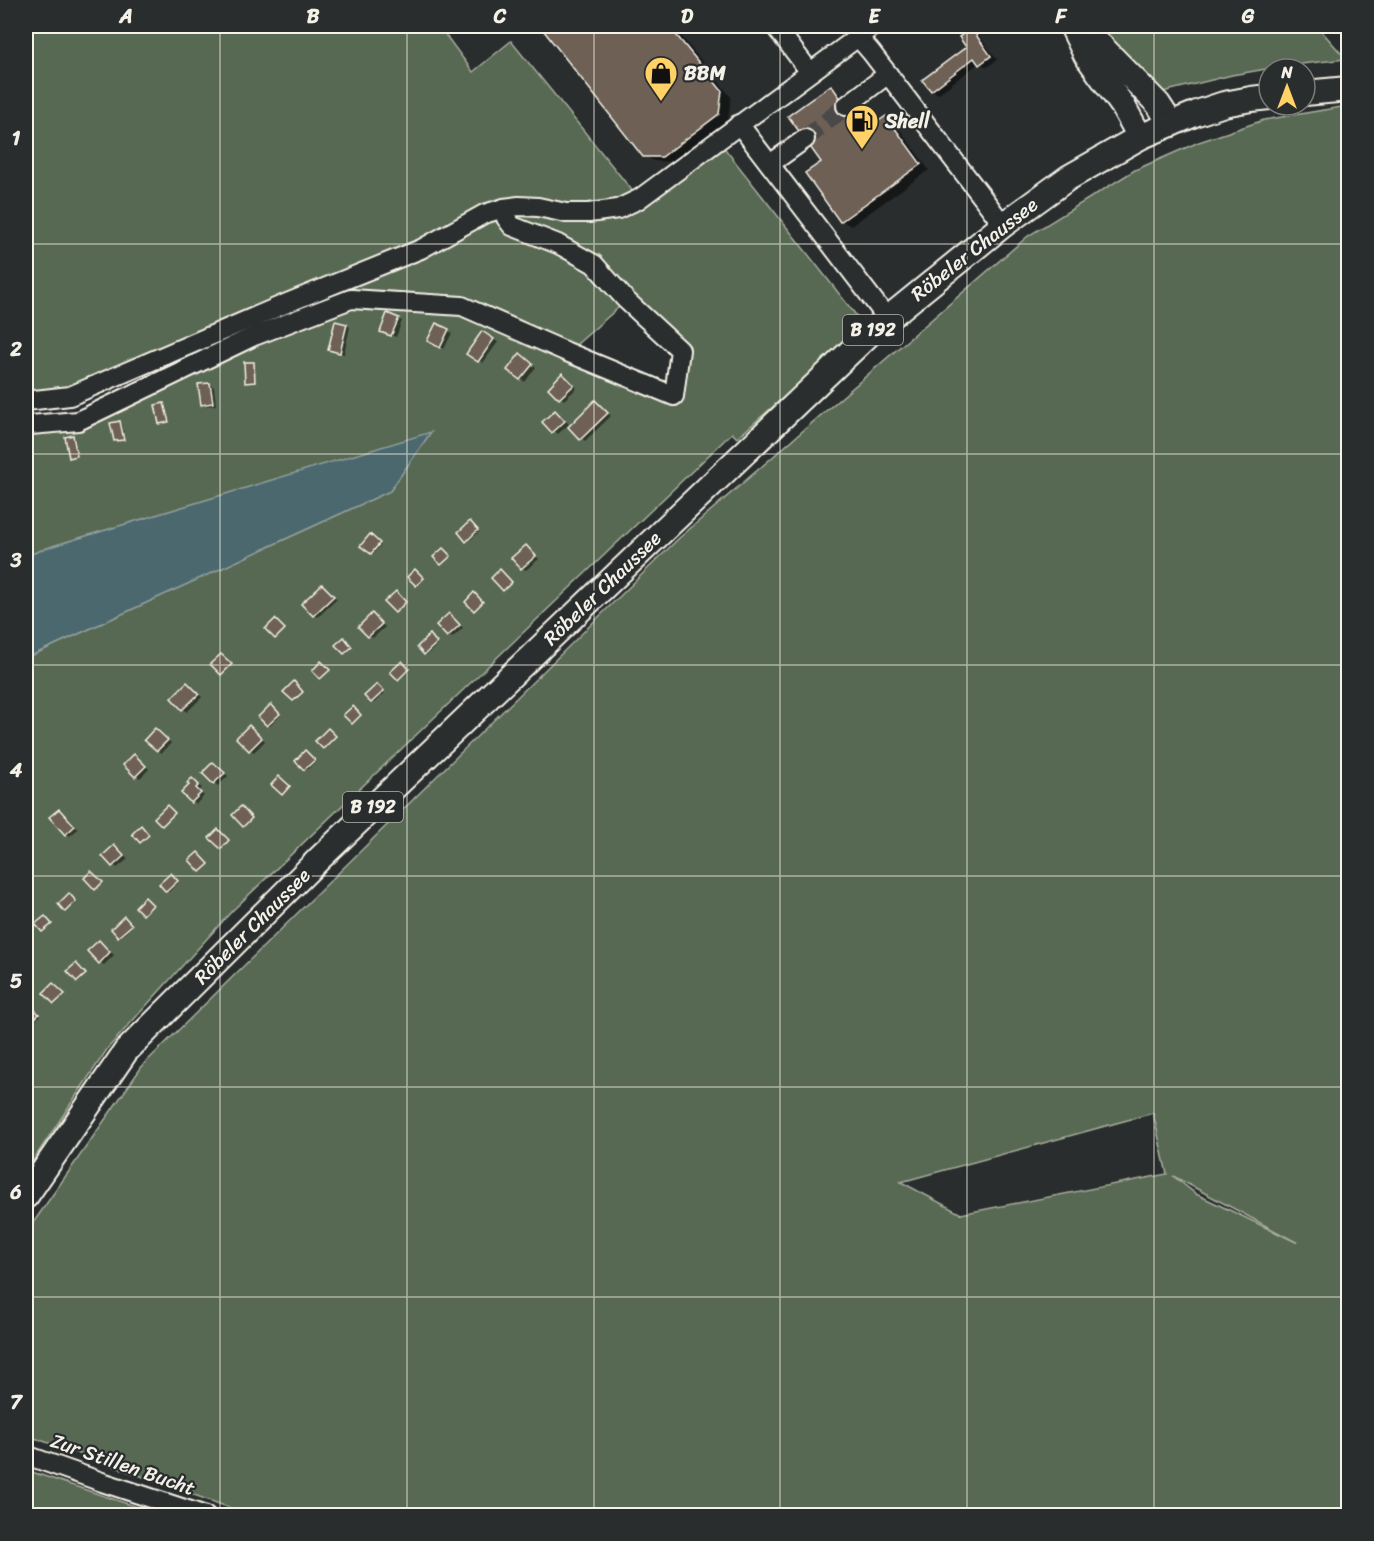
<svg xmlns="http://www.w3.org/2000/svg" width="1374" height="1541" font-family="Sriracha,sans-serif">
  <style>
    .green { fill: #596952; stroke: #a6ad9d; stroke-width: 1.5; fill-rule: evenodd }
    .water { fill: #4b686e; stroke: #8f9f9f; stroke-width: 1.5 }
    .shadow { fill: #0007 }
    .building { fill: #6e6155; stroke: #f4f1e8; stroke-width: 1.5 }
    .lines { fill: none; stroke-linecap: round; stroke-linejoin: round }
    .minor-tunnel { stroke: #484a4a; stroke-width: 18; stroke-dasharray: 18 9; stroke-linecap: butt }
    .minor-casing { stroke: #f4f1e8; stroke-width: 22 }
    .major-casing { stroke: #f4f1e8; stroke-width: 28 }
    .minor { stroke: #2a2d2e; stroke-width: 18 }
    .major { stroke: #2a2d2e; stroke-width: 24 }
    .grid { fill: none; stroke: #f4f1e8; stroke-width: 1.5; stroke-opacity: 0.55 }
    .labels { text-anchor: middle; stroke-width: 4.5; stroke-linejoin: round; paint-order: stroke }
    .shield { fill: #2a2d2e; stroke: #b7b6b0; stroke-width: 1.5 }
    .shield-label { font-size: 18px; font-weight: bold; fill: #f4f1e8 }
    .poi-label { font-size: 20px; font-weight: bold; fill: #f4f1e8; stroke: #2a2d2e; text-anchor: start }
    .street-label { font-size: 20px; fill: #f4f1e8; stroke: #2a2d2e }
    .neatline { fill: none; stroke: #f4f1e8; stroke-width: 2 }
    .grid-label { font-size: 20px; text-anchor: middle; font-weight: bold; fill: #f4f1e8 }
  </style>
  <rect width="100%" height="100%" fill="#2a2d2e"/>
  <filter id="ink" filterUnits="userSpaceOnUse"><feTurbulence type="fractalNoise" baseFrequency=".0167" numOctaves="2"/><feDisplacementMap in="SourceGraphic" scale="12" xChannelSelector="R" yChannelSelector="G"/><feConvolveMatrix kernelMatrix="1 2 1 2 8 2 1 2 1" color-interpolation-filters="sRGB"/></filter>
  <g filter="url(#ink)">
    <g class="green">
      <path d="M26,26H439L473,72L511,41L639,199L718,140L870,333L855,335L737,438L732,433L232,911L108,1048L26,1171V658L390,491L430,433L53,546L26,556V423L78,421L348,299L287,303L166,356L26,401ZM626,301L680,350L674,396L568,352Z"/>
      <polygon points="1089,26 1317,26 1346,59 1283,66 1232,75 1159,93"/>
      <path d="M1348,106V1515H250L26,1435V1233L143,1065L678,539L1028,236L1135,170L1199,142L1264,120ZM1153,1113L1167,1174L961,1214L901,1182ZM1173,1176L1298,1243L1196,1194Z"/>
      <polygon points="26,1470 161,1515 26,1515"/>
    </g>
    <polygon class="water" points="431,432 390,491 26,658 26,556 53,546"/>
    <g class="shadow">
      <polygon points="542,26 673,26 731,97 728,120 672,162 654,161 644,156"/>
      <polygon points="971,30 978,34 997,60 987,67 979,63 938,94 932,90 968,47"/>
      <polygon points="831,87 840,93 868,131 886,118 895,123 929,170 851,226 841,220 823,162"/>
      <polygon points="398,319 402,321 396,337 385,333"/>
      <polygon points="346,325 350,327 344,354 334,351"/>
      <polygon points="437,325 452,333 444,349 429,341"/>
      <polygon points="483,333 498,342 483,363 469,353"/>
      <polygon points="525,358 536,367 525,382 521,379"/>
      <polygon points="567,378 577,388 564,400 550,388"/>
      <polygon points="210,384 214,387 216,405 206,406 202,404"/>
      <polygon points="599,404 611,416 585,441 581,438"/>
      <polygon points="164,405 166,406 170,423 162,424 161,423"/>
      <polygon points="556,412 569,424 558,434 545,423"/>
      <polygon points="120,423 122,424 125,440 116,441 115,441"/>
      <polygon points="73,437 75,438 78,456 72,458 70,457"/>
      <polygon points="26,440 33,441 33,458 26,458"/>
      <polygon points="471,524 479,532 469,541 467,540"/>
      <polygon points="370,536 381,545 373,554 362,545"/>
      <polygon points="530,550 539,559 526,570 522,568"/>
      <polygon points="322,586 337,599 318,617 314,615"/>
      <polygon points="373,615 385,627 373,638 369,636"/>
      <polygon points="449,615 463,628 452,638 438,625"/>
      <polygon points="431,637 438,644 427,655 425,654"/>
      <polygon points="403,663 410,670 400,679 399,679"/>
      <polygon points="188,684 202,697 187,712 173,698"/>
      <polygon points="379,686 385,693 374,703 366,696"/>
      <polygon points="272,707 281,715 270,726 268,725"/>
      <polygon points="253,729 265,741 254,752 250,750"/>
      <polygon points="160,732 171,743 162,753 157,750"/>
      <polygon points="307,753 316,761 307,770 297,761"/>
      <polygon points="138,758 149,769 140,778 136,775"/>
      <polygon points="214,764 228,776 218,786 204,773"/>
      <polygon points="192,780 202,788 199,791 204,796 196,804 183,793 191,785"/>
      <polygon points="59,811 64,813 78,829 70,836 66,833"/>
      <polygon points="114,847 128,859 117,868 104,856"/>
      <polygon points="173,876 179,882 169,892 167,891"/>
      <polygon points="126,919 132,926 121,937 119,936"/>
      <polygon points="99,942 114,955 104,965 99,962"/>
      <polygon points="30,1007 40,1016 31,1025 26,1020 26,1012"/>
    </g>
    <g class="building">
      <polygon points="540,26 669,26 722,91 719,114 662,157 643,157"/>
      <polygon points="971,28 991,56 979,65 974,58 931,91 922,80 966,47 959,37"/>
      <polygon points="831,85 864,131 886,116 921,164 840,222 805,173 821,162 788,116"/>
      <polygon points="387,313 399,318 391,336 380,332"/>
      <polygon points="335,321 347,324 340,353 328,350"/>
      <polygon points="436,323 449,329 440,348 427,341"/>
      <polygon points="482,331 494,339 478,362 466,354"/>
      <polygon points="520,353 533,364 520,380 507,370"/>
      <polygon points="244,362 254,362 255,382 245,383"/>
      <polygon points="562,373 574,385 559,399 548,388"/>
      <polygon points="210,383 213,403 201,405 198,384"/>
      <polygon points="595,400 608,413 580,440 568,427"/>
      <polygon points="164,403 169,422 159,424 155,405"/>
      <polygon points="555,410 565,421 552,433 542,422"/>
      <polygon points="120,421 124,440 114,441 110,423"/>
      <polygon points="73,435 77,456 69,458 65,437"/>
      <rect x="26" y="439" width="6" height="19"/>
      <polygon points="470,521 478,530 466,542 458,532"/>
      <polygon points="370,534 380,543 371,554 360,546"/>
      <polygon points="526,545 536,556 521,569 511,558"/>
      <polygon points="443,548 451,556 441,565 433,557"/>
      <polygon points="415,569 424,578 416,586 407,577"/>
      <polygon points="500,569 512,582 503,591 491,578"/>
      <polygon points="322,584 334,596 313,616 301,604"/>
      <polygon points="396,591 406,602 395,613 384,602"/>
      <polygon points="474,592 483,602 474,611 465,602"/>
      <polygon points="372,613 382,624 368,637 358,627"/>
      <polygon points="449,613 460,625 447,637 436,625"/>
      <polygon points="275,619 285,629 275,639 265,629"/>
      <polygon points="430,634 437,643 424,655 417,647"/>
      <polygon points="344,637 352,647 344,654 335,645"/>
      <polygon points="221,654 232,664 221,675 210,664"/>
      <polygon points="321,661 330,670 320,679 312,671"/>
      <polygon points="402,661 409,669 398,680 390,672"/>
      <polygon points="294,681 303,692 293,701 283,692"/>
      <polygon points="187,682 199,694 182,710 171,698"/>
      <polygon points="377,684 384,691 371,703 364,696"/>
      <polygon points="271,704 280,714 267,726 258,717"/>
      <polygon points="353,706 361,715 352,724 343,715"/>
      <polygon points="249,725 262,738 249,751 236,738"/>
      <polygon points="155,728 168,740 157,751 144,740"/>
      <polygon points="328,728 336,736 323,749 315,741"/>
      <polygon points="305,750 315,760 304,770 295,761"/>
      <polygon points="134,754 146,766 135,777 123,765"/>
      <polygon points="213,762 225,773 213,784 202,773"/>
      <polygon points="279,776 290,786 282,795 271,785"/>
      <polygon points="192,778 199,785 196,788 201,793 191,803 181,793 189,785 187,783"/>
      <polygon points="167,805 175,813 162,826 154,818"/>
      <polygon points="241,806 252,818 243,827 232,815"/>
      <polygon points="59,809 75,826 65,835 49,817"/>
      <polygon points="141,825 149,835 140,843 132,834"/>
      <polygon points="218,829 229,840 221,849 209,838"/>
      <polygon points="114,845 124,856 112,867 102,856"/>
      <polygon points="198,852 209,864 200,872 189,860"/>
      <polygon points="91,871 103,882 95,890 84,878"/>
      <polygon points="171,873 178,881 166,892 159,884"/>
      <polygon points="69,893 76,901 65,912 58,904"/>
      <polygon points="145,897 153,905 143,915 135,907"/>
      <polygon points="45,916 52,924 42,932 35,924"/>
      <polygon points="124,916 132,925 118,937 111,929"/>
      <polygon points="99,940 110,952 99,964 87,951"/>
      <polygon points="76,963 86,974 77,982 67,971"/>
      <polygon points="53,983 65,994 54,1004 43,993"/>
      <polygon points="30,1005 39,1014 29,1025 26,1022 26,1009"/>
    </g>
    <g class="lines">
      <polyline class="minor-tunnel" points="805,139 846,106"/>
      <defs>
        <g id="minor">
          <polyline points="775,26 810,72"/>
          <polyline points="858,37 871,52 989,206 1003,225"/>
          <polyline points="846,106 888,74"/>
          <polyline points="739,124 887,318"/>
          <polyline points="770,164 805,139"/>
          <polyline points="26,401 70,396 287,303 421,249 484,214 504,208 519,206 538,207 566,213 589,213 618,209 639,199 873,26"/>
          <polyline points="26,423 30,425 78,421 254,336 351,299 462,306 567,352 674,396 680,350 626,300 594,264 558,244 512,226 506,218 504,208"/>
          <polyline points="26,1455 102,1482 206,1516"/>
        </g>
        <g id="major">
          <polyline points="1072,26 1098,43 1158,104 1171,124"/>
          <polyline points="1073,28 1086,55 1123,106 1140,137"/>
          <polyline points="1305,93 1348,89"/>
          <polyline points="26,1196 126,1051 320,858 870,333 1003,225 1068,178 1140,137 1197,113 1224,104 1251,99 1269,97"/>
        </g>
      </defs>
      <use href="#minor" class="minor-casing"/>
      <use href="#major" class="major-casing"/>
      <use href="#minor" class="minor"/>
      <use href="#major" class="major"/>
    </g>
  </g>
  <path class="grid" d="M220,26V1516M407,26V1516M594,26V1516M780,26V1516M967,26V1516M1154,26V1516M26,244H1348M26,454H1348M26,665H1348M26,876H1348M26,1087H1348M26,1297H1348"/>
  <defs>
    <symbol id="shop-pin" viewBox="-11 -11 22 30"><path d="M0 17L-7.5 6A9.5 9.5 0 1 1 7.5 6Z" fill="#ffd166" stroke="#2a2d2e"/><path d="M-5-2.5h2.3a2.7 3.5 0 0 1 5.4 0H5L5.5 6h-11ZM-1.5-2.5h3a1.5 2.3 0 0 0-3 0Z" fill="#111"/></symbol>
    <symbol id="fuel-pin" viewBox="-11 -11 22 30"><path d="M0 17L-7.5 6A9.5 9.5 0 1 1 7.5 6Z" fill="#ffd166" stroke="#2a2d2e"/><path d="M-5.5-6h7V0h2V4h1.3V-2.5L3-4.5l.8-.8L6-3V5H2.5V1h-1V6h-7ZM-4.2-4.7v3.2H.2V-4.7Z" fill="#111"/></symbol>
  </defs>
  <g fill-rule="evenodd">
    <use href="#shop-pin" x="642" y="54" width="38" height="52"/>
    <use href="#fuel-pin" x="843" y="102" width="38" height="52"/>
  </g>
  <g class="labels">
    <g class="shield">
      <rect x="843" y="315" width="60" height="30" rx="4.5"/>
      <rect x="343" y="792" width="60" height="30" rx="4.5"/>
    </g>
    <g class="shield-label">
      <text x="873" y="336">B 192</text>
      <text x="373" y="813">B 192</text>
    </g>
    <g class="poi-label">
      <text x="684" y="80">BBM</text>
      <text x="885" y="128">Shell</text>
    </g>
    <g class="street-label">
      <text transform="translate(974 249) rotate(-38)" y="7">Röbeler Chaussee</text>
      <text transform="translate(602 588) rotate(-44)" y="7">Röbeler Chaussee</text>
      <text transform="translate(252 926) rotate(-45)" y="7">Röbeler Chaussee</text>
      <text transform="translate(123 1464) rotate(19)" y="7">Zur Stillen Bucht</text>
    </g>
  </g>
  <rect width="1374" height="1541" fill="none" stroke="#2a2d2e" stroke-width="66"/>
  <g transform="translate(1287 87)"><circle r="28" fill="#2a2d2e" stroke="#7b7b78" stroke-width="1.5"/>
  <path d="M0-4.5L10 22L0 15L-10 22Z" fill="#ffd166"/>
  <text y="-9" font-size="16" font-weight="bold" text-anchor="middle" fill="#f4f1e8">N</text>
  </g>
  <rect x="33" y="33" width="1308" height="1475" class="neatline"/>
  <g class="grid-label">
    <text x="126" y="23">A</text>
    <text x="313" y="23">B</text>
    <text x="500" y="23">C</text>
    <text x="687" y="23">D</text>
    <text x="874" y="23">E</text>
    <text x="1061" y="23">F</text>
    <text x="1248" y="23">G</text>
    <text x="16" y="145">1</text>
    <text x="16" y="356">2</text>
    <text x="16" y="567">3</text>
    <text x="16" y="777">4</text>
    <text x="16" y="988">5</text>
    <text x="16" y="1199">6</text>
    <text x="16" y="1409">7</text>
  </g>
</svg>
